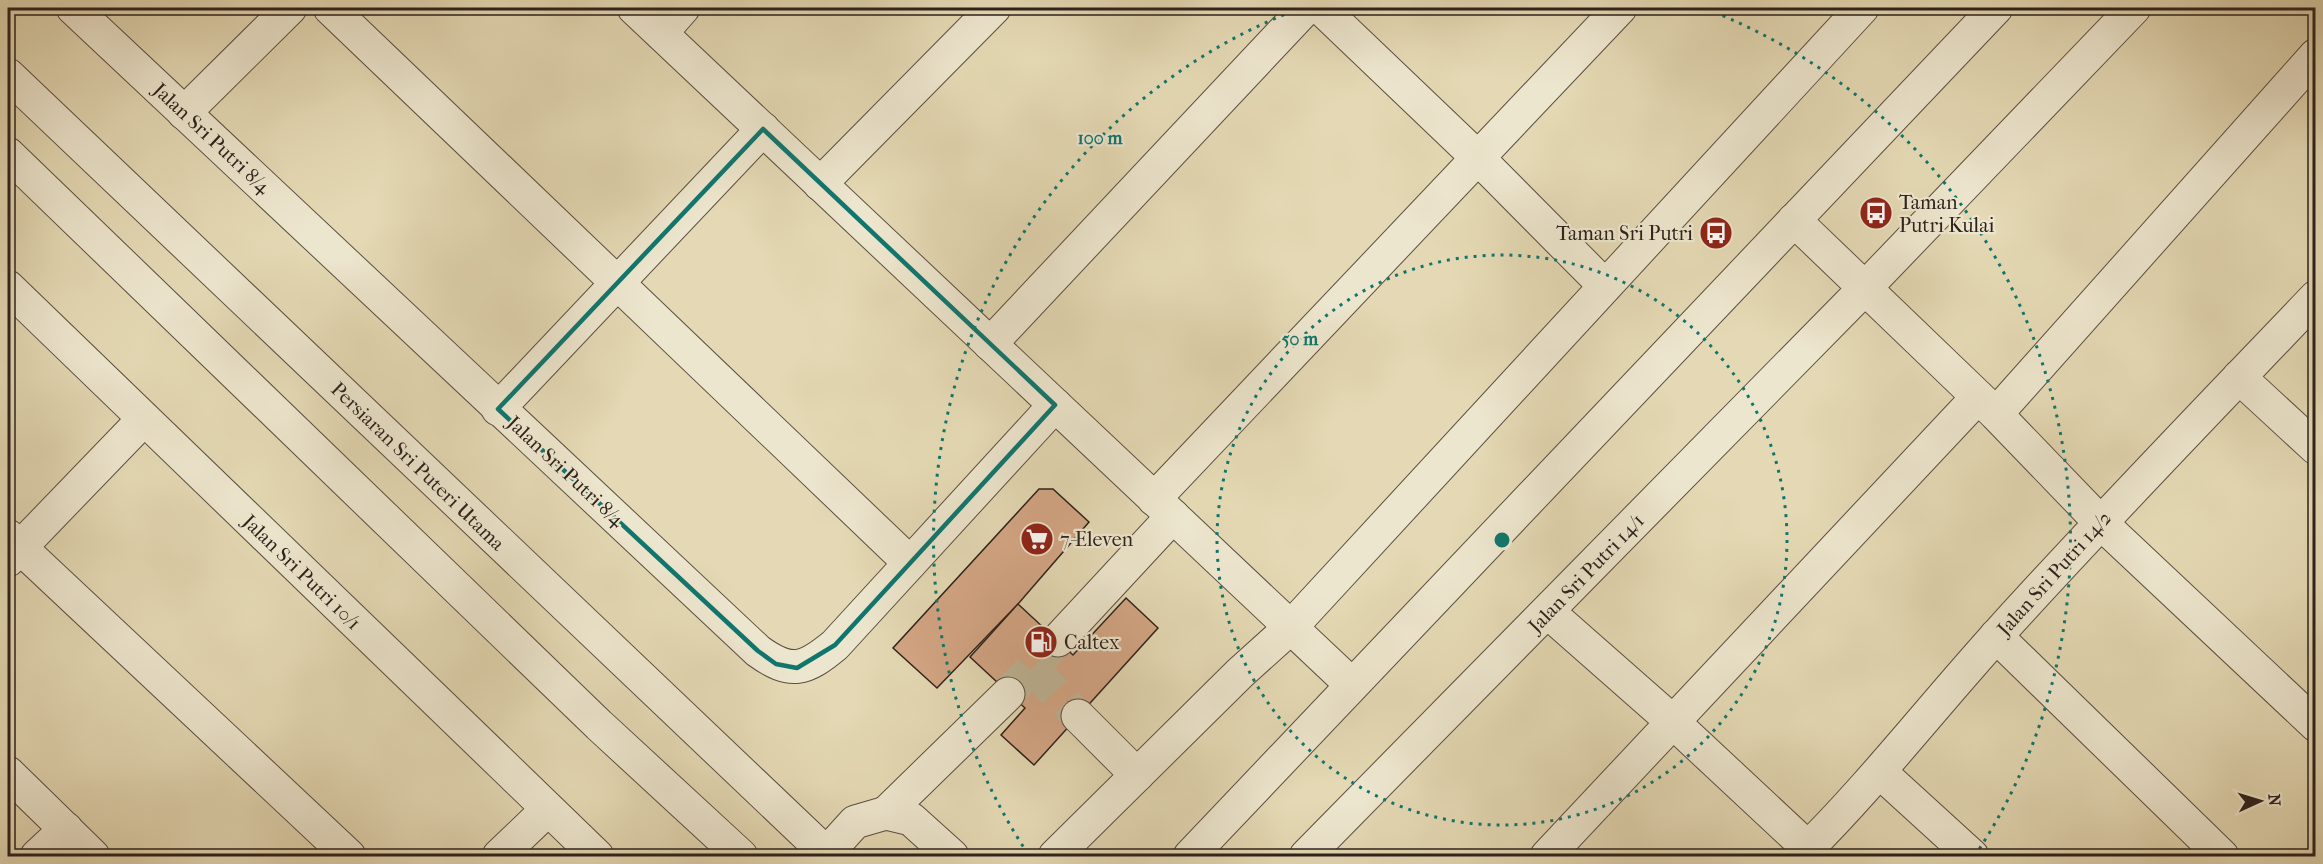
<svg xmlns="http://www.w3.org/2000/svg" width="2323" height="864" font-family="'IM FELL French Canon',serif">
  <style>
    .building { fill: #d4a685; stroke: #2d211c; stroke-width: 1.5 }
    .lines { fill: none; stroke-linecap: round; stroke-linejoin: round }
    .minor-tunnel { stroke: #bfb496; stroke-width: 33; stroke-dasharray: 33 16; stroke-linecap: butt }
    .minor-casing { stroke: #5b4f42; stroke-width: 35 }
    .minor { stroke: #ede6ce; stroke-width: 33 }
    .marked { fill: none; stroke: #0f766e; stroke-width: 4.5; stroke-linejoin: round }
    .ring { fill: none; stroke: #0f766e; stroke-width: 3; stroke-dasharray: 3 6 }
    .labels { text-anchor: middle; stroke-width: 4.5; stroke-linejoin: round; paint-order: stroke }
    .street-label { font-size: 20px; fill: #2d211c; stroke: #ede6ce }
    .poi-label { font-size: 20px; fill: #2d211c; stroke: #ede6ce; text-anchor: start }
    .centre { fill: #0f766e; stroke: #ede6ce; stroke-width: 3 }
    .ring-label { font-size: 18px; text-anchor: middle; font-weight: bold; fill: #0f766e; stroke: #ede6ce; stroke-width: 4.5; stroke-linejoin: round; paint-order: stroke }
  </style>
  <rect width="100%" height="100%" fill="#e4d9b4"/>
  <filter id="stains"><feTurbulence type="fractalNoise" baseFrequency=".00333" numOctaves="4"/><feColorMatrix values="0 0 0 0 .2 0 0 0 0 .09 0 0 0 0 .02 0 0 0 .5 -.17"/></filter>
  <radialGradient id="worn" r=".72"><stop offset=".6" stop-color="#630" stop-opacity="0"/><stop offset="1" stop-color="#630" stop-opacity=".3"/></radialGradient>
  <g class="building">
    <polygon points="1039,489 1053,489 1089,522 1018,604 937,688 893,648"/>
    <polygon points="1126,598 1158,628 1034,765 1001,735 1025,708 970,657 1018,604 1073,655"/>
  </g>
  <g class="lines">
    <g class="minor-tunnel">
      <polyline points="1032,668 1078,716"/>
      <polyline points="1008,694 1058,640"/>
    </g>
    <defs>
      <g id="minor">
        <path d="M73,8L758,651C791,675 805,670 835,645L1055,405"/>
        <polyline points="330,8 910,563"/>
        <polyline points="634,8 1352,685"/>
        <polyline points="1321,8 1478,158 1605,286"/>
        <polyline points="661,33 683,8"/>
        <polyline points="8,75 829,856"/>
        <polyline points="184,113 290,8"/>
        <polyline points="8,154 599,725 741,856"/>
        <polyline points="820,184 994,8"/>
        <polyline points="1794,220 1996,414 2100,522 2316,725"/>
        <polyline points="8,287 597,856"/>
        <polyline points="990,344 1306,8"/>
        <polyline points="2239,377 2316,448"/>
        <polyline points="498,409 763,129"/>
        <polyline points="1996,414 2316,55"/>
        <polyline points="1154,499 1620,8"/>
        <polyline points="8,536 349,856"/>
        <polyline points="8,560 144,419"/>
        <polyline points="1548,612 1673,722 1808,848"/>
        <polyline points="1996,636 2222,856"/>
        <polyline points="1058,640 1173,516"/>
        <polyline points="1078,716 1137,775"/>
        <polyline points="1880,772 1972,856"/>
        <polyline points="8,773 93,856"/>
        <polyline points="886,813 1008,694"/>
        <polyline points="826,854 855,822 886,813 911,819 952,856"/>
        <polyline points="37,856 66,829"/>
        <polyline points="499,856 547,810"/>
        <polyline points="1055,856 1240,673 1291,627 1862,8"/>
        <polyline points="1190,856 1996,8"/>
        <polyline points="1306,856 1865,288 2134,8"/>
        <polyline points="1547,856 1978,397"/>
        <path d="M1800,856C1871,786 1932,707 1999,633C2102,519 2209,409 2316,297"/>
      </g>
    </defs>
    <use href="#minor" class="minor-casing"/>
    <use href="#minor" class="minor"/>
  </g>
  <path class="marked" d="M763,129L1055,405L835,645L797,668L776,664L758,651L498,409Z"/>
  <g class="ring">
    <circle cx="1502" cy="540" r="285"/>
    <path d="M1028 854A569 569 0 0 1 1298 9M1706 9A569 569 0 0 1 1976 854"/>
  </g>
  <defs>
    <symbol id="bus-disc" viewBox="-11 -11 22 22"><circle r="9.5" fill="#8f2418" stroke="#ede6ce"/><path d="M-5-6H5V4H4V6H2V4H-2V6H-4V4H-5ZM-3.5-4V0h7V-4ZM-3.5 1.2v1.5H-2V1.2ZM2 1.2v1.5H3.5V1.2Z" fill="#fff"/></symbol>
    <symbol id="supermarket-disc" viewBox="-11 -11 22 22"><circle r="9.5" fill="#8f2418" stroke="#ede6ce"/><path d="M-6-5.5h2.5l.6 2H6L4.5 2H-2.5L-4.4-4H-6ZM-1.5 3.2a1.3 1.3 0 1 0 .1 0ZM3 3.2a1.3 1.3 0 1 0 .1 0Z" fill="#fff"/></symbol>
    <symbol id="fuel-disc" viewBox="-11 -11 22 22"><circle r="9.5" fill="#8f2418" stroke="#ede6ce"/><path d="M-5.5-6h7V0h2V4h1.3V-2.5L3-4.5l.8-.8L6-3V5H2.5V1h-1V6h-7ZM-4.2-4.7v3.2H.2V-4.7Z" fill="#fff"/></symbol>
  </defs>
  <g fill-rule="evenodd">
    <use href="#bus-disc" x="1857" y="194" width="38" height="38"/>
    <use href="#bus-disc" x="1697" y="214" width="38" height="38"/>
    <use href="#supermarket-disc" x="1018" y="520" width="38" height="38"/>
    <use href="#fuel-disc" x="1022" y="623" width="38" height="38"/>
  </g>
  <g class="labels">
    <g class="street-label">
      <text transform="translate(212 138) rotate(43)" y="7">Jalan Sri Putri 8/4</text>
      <text transform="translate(418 466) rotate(44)" y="7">Persiaran Sri Puteri Utama</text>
      <text transform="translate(566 471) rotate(43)" y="7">Jalan Sri Putri 8/4</text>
      <text transform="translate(302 572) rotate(44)" y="7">Jalan Sri Putri 10/1</text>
      <text transform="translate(1586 573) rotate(-46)" y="7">Jalan Sri Putri 14/1</text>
      <text transform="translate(2054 573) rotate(-48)" y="7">Jalan Sri Putri 14/2</text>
    </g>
    <g class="poi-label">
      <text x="1899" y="209">Taman<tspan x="1899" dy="23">Putri Kulai</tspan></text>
      <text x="1693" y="240" text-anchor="end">Taman Sri Putri</text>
      <text x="1060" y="546">7-Eleven</text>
      <text x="1064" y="649">Caltex</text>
    </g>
  </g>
  <circle cx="1502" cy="540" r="9" class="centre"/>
  <g class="ring-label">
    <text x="1100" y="144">100 m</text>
    <text x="1300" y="345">50 m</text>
  </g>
  <rect width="2323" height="864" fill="none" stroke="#e4d9b4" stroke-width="30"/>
  <rect x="9" y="9" width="2305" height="846" fill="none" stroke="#2d211c" stroke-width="3"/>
  <rect x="15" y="15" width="2293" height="834" fill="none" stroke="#2d211c" stroke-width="1.5"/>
  <g transform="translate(2260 801) rotate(86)" stroke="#ede6ce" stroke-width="4.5" paint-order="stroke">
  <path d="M0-4.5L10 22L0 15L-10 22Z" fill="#2d211c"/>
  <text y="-9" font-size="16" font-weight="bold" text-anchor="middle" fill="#2d211c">N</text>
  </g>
  <rect width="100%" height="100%" filter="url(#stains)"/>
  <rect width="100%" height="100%" fill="url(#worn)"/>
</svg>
